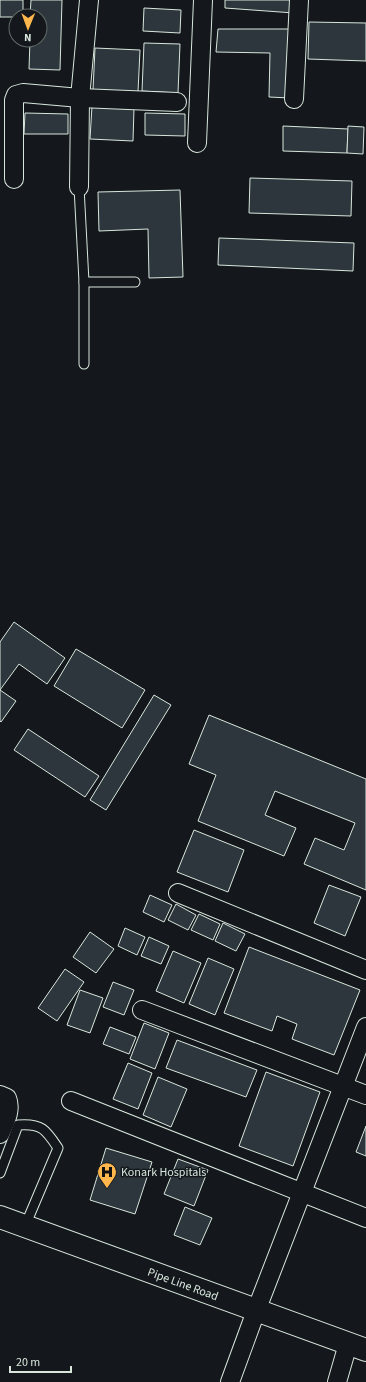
<svg xmlns="http://www.w3.org/2000/svg" width="366" height="1382" font-family="'Source Sans 3',sans-serif">
  <style>
    .building { fill: #2c363c; stroke: #d8e6dc }
    .lines { fill: none; stroke-linecap: round; stroke-linejoin: round }
    .service-casing { stroke: #d8e6dc; stroke-width: 11 }
    .minor-casing { stroke: #d8e6dc; stroke-width: 20 }
    .tertiary-casing { stroke: #d8e6dc; stroke-width: 24 }
    .service { stroke: #14181c; stroke-width: 9 }
    .minor { stroke: #14181c; stroke-width: 18 }
    .tertiary { stroke: #14181c; stroke-width: 22 }
    .labels { text-anchor: middle; stroke-width: 3; stroke-linejoin: round; paint-order: stroke }
    .poi-label { font-size: 12px; fill: #d8e6dc; stroke: #14181c; text-anchor: start }
    .street-label { font-size: 12px; fill: #d8e6dc; stroke: #14181c }
  </style>
  <rect width="100%" height="100%" fill="#14181c"/>
  <g class="building">
    <polygon points="0,0 23,0 23,16 16,16 16,17 0,17"/>
    <polygon points="31,0 62,0 60,70 29,69 30,40 40,40 40,16 30,16"/>
    <polygon points="225,0 295,0 294,13 225,8"/>
    <polygon points="144,8 181,10 180,33 143,31"/>
    <polygon points="309,22 366,23 366,61 308,59"/>
    <polygon points="218,29 292,29 290,98 269,97 270,53 216,52"/>
    <polygon points="144,43 180,44 178,93 142,91"/>
    <polygon points="95,48 140,50 138,92 93,90"/>
    <polygon points="92,106 134,108 133,141 90,139"/>
    <polygon points="25,113 68,114 68,134 24,134"/>
    <polygon points="145,113 185,114 185,136 145,135"/>
    <polygon points="283,126 348,129 347,153 283,151"/>
    <polygon points="348,126 364,127 363,154 347,153"/>
    <polygon points="250,178 352,181 351,216 249,213"/>
    <polygon points="180,190 183,277 149,278 148,229 99,231 98,192"/>
    <polygon points="219,238 354,243 353,271 218,265"/>
    <polygon points="14,622 65,658 47,684 19,664 0,690 16,701 1,722 0,721 0,642"/>
    <polygon points="76,649 145,690 122,728 54,686"/>
    <polygon points="154,695 171,705 106,810 90,800"/>
    <polygon points="209,715 366,779 366,890 304,864 315,838 344,850 355,823 275,791 265,815 296,828 284,856 198,821 216,775 189,764"/>
    <polygon points="28,729 99,776 85,797 14,750"/>
    <polygon points="194,830 244,850 228,892 177,872"/>
    <polygon points="329,885 361,897 345,936 314,923"/>
    <polygon points="150,895 172,905 164,922 143,912"/>
    <polygon points="176,904 196,915 188,930 168,920"/>
    <polygon points="199,914 220,924 213,940 191,930"/>
    <polygon points="223,923 245,934 236,951 215,941"/>
    <polygon points="125,928 145,937 137,955 118,946"/>
    <polygon points="90,932 114,949 96,973 73,957"/>
    <polygon points="149,937 169,946 161,964 141,956"/>
    <polygon points="249,947 360,990 334,1055 292,1039 297,1024 277,1016 272,1031 224,1013"/>
    <polygon points="173,951 201,963 184,1003 156,991"/>
    <polygon points="208,958 234,969 215,1015 189,1004"/>
    <polygon points="65,969 84,982 57,1021 38,1008"/>
    <polygon points="113,982 134,990 124,1015 103,1007"/>
    <polygon points="80,990 103,998 90,1033 67,1025"/>
    <polygon points="144,1023 169,1033 155,1069 130,1059"/>
    <polygon points="110,1027 136,1037 129,1054 103,1044"/>
    <polygon points="177,1040 257,1070 246,1097 166,1068"/>
    <polygon points="128,1063 152,1073 138,1109 113,1099"/>
    <polygon points="266,1072 320,1092 293,1166 239,1146"/>
    <polygon points="158,1077 187,1089 171,1127 143,1115"/>
    <polygon points="366,1126 366,1156 356,1152"/>
    <polygon points="106,1148 152,1162 135,1214 90,1200"/>
    <polygon points="178,1159 208,1170 194,1206 164,1194"/>
    <polygon points="185,1207 212,1218 200,1245 174,1235"/>
  </g>
  <g class="lines">
    <defs>
      <g id="service">
        <polyline points="79,187 84,282 84,364"/>
        <polyline points="84,282 135,282"/>
        <path d="M0,1173L18,1125C42,1123 46,1130 58,1148L25,1226"/>
      </g>
      <g id="minor">
        <polyline points="294,99 299,0"/>
        <polyline points="197,143 203,0"/>
        <polyline points="14,179 14,100 16,95 23,93 80,98 177,102"/>
        <polyline points="79,187 80,98 89,0"/>
        <polyline points="178,893 366,970"/>
        <polyline points="142,1010 366,1095"/>
        <path d="M0,1095L7,1098C12,1110 5,1122 0,1134"/>
        <polyline points="71,1101 366,1218"/>
        <polyline points="230,1382 256,1311 366,1027"/>
        <polyline points="337,1382 348,1344"/>
      </g>
      <polyline id="tertiary" points="0,1217 366,1350"/>
    </defs>
    <use href="#service" class="service-casing"/>
    <use href="#minor" class="minor-casing"/>
    <use href="#tertiary" class="tertiary-casing"/>
    <use href="#service" class="service"/>
    <use href="#minor" class="minor"/>
    <use href="#tertiary" class="tertiary"/>
  </g>
  <defs>
    <symbol id="hospital-pin" viewBox="-11 -11 22 30"><path d="M0 17L-7.5 6A9.5 9.5 0 1 1 7.5 6Z" fill="#ffb74d" stroke="#14181c"/><path d="M-5-5h3v3.5h4V-5h3V5h-3V1.5h-4V5h-3Z" fill="#111"/></symbol>
  </defs>
  <g fill-rule="evenodd">
    <use href="#hospital-pin" x="96" y="1161" width="22" height="30"/>
  </g>
  <g class="labels">
    <g class="poi-label">
      <text x="121" y="1176">Konark Hospitals</text>
    </g>
    <g class="street-label">
      <text transform="translate(183 1284) rotate(20)" y="4">Pipe Line Road</text>
    </g>
  </g>
  <g transform="translate(28 28) rotate(181)"><circle r="19" fill="#14181c" stroke="#626a69"/>
  <path d="M0-3L7 15L0 10L-7 15Z" fill="#ffb74d"/>
  <text y="-6" font-size="11" font-weight="bold" text-anchor="middle" fill="#d8e6dc">N</text>
  </g>
  <path d="M10 1366v6h61v-6" fill="none" stroke="#d8e6dc" stroke-width="2"/>
  <text x="16" y="1366" font-size="12" fill="#d8e6dc" stroke="#14181c" stroke-width="3" paint-order="stroke">20 m</text>
</svg>
